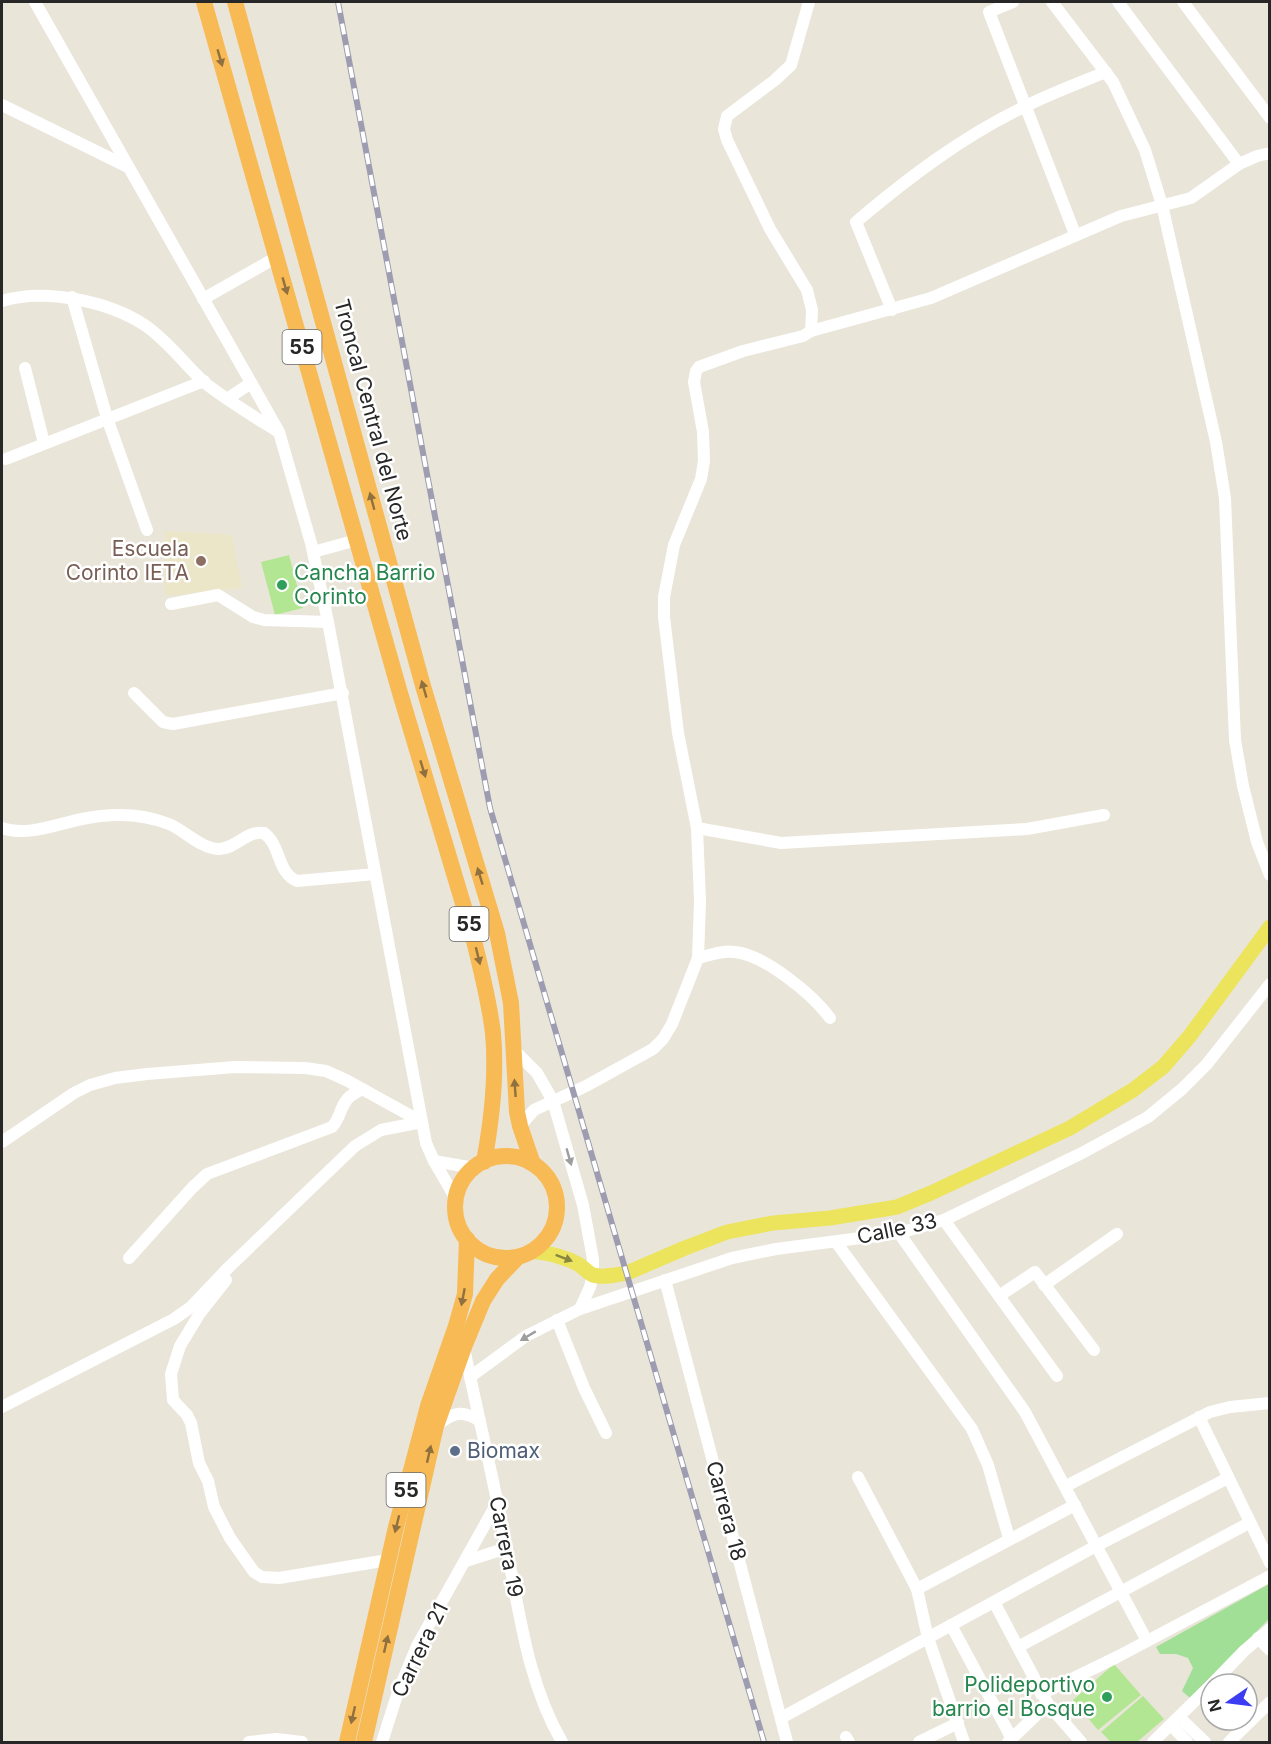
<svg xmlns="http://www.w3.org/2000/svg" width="1271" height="1744" font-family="Inter,sans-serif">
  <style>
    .education { fill: #ebe6c8 }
    .green { fill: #a2df96 }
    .pitch { fill: #b3e692 }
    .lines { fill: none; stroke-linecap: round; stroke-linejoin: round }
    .minor { stroke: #fff; stroke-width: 12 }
    .major { stroke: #ebe45c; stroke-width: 15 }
    .highway { stroke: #f8ba55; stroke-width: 16 }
    .rail-casing { stroke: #9d9cb1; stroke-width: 6 }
    .rail { stroke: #fff; stroke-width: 4; stroke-dasharray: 11; stroke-linecap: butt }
    .oneway { fill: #90703e }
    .oneway2 { fill: #9e9e9e }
    .oneway3 { fill: #898642 }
    .education-dot { fill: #8d6e63; stroke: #fff; stroke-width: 2 }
    .leisure-dot { fill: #2e9e5b; stroke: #fff; stroke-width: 2 }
    .service-dot { fill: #5c6f8a; stroke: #fff; stroke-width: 2 }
    .labels { text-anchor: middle; stroke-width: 5; stroke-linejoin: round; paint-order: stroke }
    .shield { fill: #fff; stroke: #686868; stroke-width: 1.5 }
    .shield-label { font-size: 20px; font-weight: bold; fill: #272727 }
    .street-label { font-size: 21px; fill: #272727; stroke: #fff }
    .education-label { font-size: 21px; fill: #785e54; stroke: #fff; text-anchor: end }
    .leisure-label { font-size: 21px; fill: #27864d; stroke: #fff; text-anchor: start }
    .service-label { font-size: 21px; fill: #4e5e75; stroke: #fff; text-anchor: start }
  </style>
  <rect width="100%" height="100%" fill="#eae5d9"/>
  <polygon class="education" points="165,531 232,535 242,588 165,596"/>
  <polygon class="green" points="1269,1584 1269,1619 1190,1698 1182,1691 1193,1668 1188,1658 1176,1654 1160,1654 1156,1647"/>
  <g class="pitch">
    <polygon points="289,555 303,608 275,615 261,562"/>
    <polygon points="1114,1664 1141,1695 1098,1730 1073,1700"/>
    <polygon points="1143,1696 1164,1719 1137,1742 1111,1742 1101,1732"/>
  </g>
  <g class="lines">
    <g class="minor">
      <polyline points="35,2 279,432 311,543 328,622 426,1143 434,1161 456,1199"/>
      <polyline points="809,2 791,65 775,80 727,116 724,129 727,140 770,229 807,290 812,310 811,331"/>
      <polyline points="1013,2 989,12 1075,234"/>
      <polyline points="1052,2 1113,82 1145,150 1162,205 1216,442 1225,498 1235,740 1243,786 1257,842 1270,875"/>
      <polyline points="1118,2 1239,164"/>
      <polyline points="1183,2 1270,118"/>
      <polyline points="2,105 128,167"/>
      <polyline points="72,297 107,418 147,530"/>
      <polyline points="203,299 277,257"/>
      <path d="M2,301C45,288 109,301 146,326C169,342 185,365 205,383C228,401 253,416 277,431"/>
      <path d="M892,310L856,222C908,178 963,136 1026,106C1052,93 1079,83 1106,72"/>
      <polyline points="25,368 44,443"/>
      <polyline points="227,399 251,383"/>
      <polyline points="6,459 204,381"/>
      <polyline points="313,552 357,540"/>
      <polyline points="171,604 218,595 253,617 264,620 328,622"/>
      <polyline points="134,693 163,722 173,724 343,693"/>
      <path d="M2,828C27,837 57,824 82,819C111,813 141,813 169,824C184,830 200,848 218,849C235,850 246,830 264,833C281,845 277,873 297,881L375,874"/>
      <polyline points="697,828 781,843 1027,829 1104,815"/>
      <path d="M698,958C710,955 723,950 735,952C765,955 813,995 830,1018"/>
      <polyline points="514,1050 537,1073 553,1101 583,1205 593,1259 593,1275 590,1287 580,1309"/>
      <polyline points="520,1126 534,1110 586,1086 653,1049 663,1039 672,1024 698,958 700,901 697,828 678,733 664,617 664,597 674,545 701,479 704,461 703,432 694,382 696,371 699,367 743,351 803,336 811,331 931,298 1121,216 1191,198 1239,164 1257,156 1270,153"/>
      <polyline points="2,1142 74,1093 90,1085 115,1078 147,1074 235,1067 305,1068 326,1071 346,1080 422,1122"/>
      <polyline points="434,1161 474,1168"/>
      <polyline points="944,1220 1057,1376"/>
      <polyline points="899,1233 1025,1412 1147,1641"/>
      <polyline points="836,1242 972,1429 988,1465 1009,1538"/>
      <path d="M129,1258L192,1188L207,1174L332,1127C341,1117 339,1110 346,1101C349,1095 356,1093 362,1089"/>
      <polyline points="226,1280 200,1313 180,1346 171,1374 173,1400 187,1415 191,1423 199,1463 208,1481 214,1507 230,1538 254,1572 262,1577 279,1578 388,1560"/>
      <polyline points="665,1280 787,1742"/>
      <polyline points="1044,1285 1117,1234"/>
      <polyline points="999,1296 1035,1272 1094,1350"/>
      <polyline points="557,1320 584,1388 606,1433"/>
      <path d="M464,1348C478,1415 494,1482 507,1550C520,1616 528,1683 562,1742"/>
      <polyline points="470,1377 526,1336 580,1309 732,1258 776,1249 899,1233 944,1220 1082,1153 1148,1117 1182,1089 1207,1064 1270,984"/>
      <polyline points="2,1407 174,1319 191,1307 228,1268 355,1146 381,1130 422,1122"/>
      <polyline points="1199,1417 1270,1563"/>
      <path d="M437,1425C453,1413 461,1409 480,1421"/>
      <polyline points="858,1477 917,1589 928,1638 964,1742"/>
      <polyline points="1066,1486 1210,1412 1230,1407 1270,1403"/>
      <polyline points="466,1561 507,1548"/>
      <polyline points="917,1589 1075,1505"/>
      <polyline points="994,1602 1048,1704 1081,1742"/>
      <polyline points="951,1625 1012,1739"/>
      <polyline points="1258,1638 1270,1650"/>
      <polyline points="1018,1647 1249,1523"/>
      <polyline points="1212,1684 1245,1650 1270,1629"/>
      <polyline points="1041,1694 1117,1657 1270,1576"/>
      <polyline points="1179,1717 1205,1742"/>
      <polyline points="781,1718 1096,1546 1228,1478"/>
      <polyline points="1171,1725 1187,1742"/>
      <polyline points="846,1737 849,1742"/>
      <polyline points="249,1742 276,1739 302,1742"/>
      <polyline points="382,1742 398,1692 417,1646 497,1503"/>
      <polyline points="919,1742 958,1723"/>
      <polyline points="1008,1742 1048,1704"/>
      <polyline points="1153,1742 1211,1685"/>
      <polyline points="1229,1742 1270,1702"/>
    </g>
    <path class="major" d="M532,1251C548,1253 563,1256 578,1264C583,1267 588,1273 593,1275C603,1278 617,1275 627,1273L685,1248L727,1232L773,1223L830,1218L897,1207L931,1193L1070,1128L1133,1090L1163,1067L1189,1037L1270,927"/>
    <g class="highway">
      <path d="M204,2L400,693L473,937C481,969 489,1000 493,1033C497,1076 492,1119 484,1162"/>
      <polyline points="235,2 423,686 497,933 511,1003 517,1112 520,1126 533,1164"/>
      <circle cx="506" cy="1207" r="51"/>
      <polyline points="347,1742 396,1527 428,1406 456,1326 465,1294 467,1239"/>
      <polyline points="364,1742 436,1426 464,1347 483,1301 497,1279 518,1257"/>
    </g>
    <defs>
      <polyline id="rail" points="338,2 490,808 764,1742"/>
    </defs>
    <use href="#rail" class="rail-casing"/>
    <use href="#rail" class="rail"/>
  </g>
  <defs><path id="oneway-solid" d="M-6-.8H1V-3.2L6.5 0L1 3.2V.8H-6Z" transform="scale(1.5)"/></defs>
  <g class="oneway">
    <use href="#oneway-solid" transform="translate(220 58) rotate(74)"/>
    <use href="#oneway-solid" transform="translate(285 286) rotate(74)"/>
    <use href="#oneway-solid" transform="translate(372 501) rotate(-105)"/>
    <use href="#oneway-solid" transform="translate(424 689) rotate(-106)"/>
    <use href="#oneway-solid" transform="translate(423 769) rotate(73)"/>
    <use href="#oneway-solid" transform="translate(480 876) rotate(-107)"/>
    <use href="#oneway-solid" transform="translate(478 956) rotate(76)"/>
    <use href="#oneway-solid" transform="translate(515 1088) rotate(-94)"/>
    <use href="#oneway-solid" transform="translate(463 1297) rotate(101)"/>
    <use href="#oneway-solid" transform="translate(429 1454) rotate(-77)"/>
    <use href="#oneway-solid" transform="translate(397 1524) rotate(104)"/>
    <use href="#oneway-solid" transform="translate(386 1644) rotate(-77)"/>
    <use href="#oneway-solid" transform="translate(353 1715) rotate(103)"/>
  </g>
  <g class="oneway2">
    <use href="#oneway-solid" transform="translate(569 1157) rotate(74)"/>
    <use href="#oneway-solid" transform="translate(528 1336) rotate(149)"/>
  </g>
  <use class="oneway3" href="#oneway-solid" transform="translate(564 1258) rotate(21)"/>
  <circle class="education-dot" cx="201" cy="561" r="6"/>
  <g class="leisure-dot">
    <circle cx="282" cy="585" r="6"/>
    <circle cx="1107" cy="1697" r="6"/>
  </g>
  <circle class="service-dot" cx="455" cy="1451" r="6"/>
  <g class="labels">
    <g class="shield">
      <rect x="282.5" y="330" width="39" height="34" rx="4.5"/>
      <rect x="449.5" y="907" width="39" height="34" rx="4.5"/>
      <rect x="386.5" y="1473" width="39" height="34" rx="4.5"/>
    </g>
    <g class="shield-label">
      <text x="302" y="354">55</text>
      <text x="469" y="931">55</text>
      <text x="406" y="1497">55</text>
    </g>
    <g class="street-label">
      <text transform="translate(373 420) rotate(75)" y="7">Troncal Central del Norte</text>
      <text transform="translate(897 1229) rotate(-12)" y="7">Calle 33</text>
      <text transform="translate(726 1511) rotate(75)" y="7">Carrera 18</text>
      <text transform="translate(506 1547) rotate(79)" y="7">Carrera 19</text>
      <text transform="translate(420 1650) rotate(-64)" y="7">Carrera 21</text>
    </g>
    <g class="education-label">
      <text x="189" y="556">Escuela<tspan x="189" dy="24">Corinto IETA</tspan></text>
    </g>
    <g class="leisure-label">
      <text x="294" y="580">Cancha Barrio<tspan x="294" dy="24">Corinto</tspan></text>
      <text x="1095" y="1692" text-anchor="end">Polideportivo<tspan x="1095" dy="24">barrio el Bosque</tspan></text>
    </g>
    <g class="service-label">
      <text x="467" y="1458">Biomax</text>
    </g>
  </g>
  <rect width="1271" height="1744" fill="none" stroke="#272727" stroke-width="6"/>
  <g transform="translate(1229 1702) rotate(256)"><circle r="28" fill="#ffffff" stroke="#a9a9a9" stroke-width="1.5"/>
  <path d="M0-4.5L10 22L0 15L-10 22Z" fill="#3c3cf3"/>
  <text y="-9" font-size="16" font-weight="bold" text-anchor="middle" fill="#272727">N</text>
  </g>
</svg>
